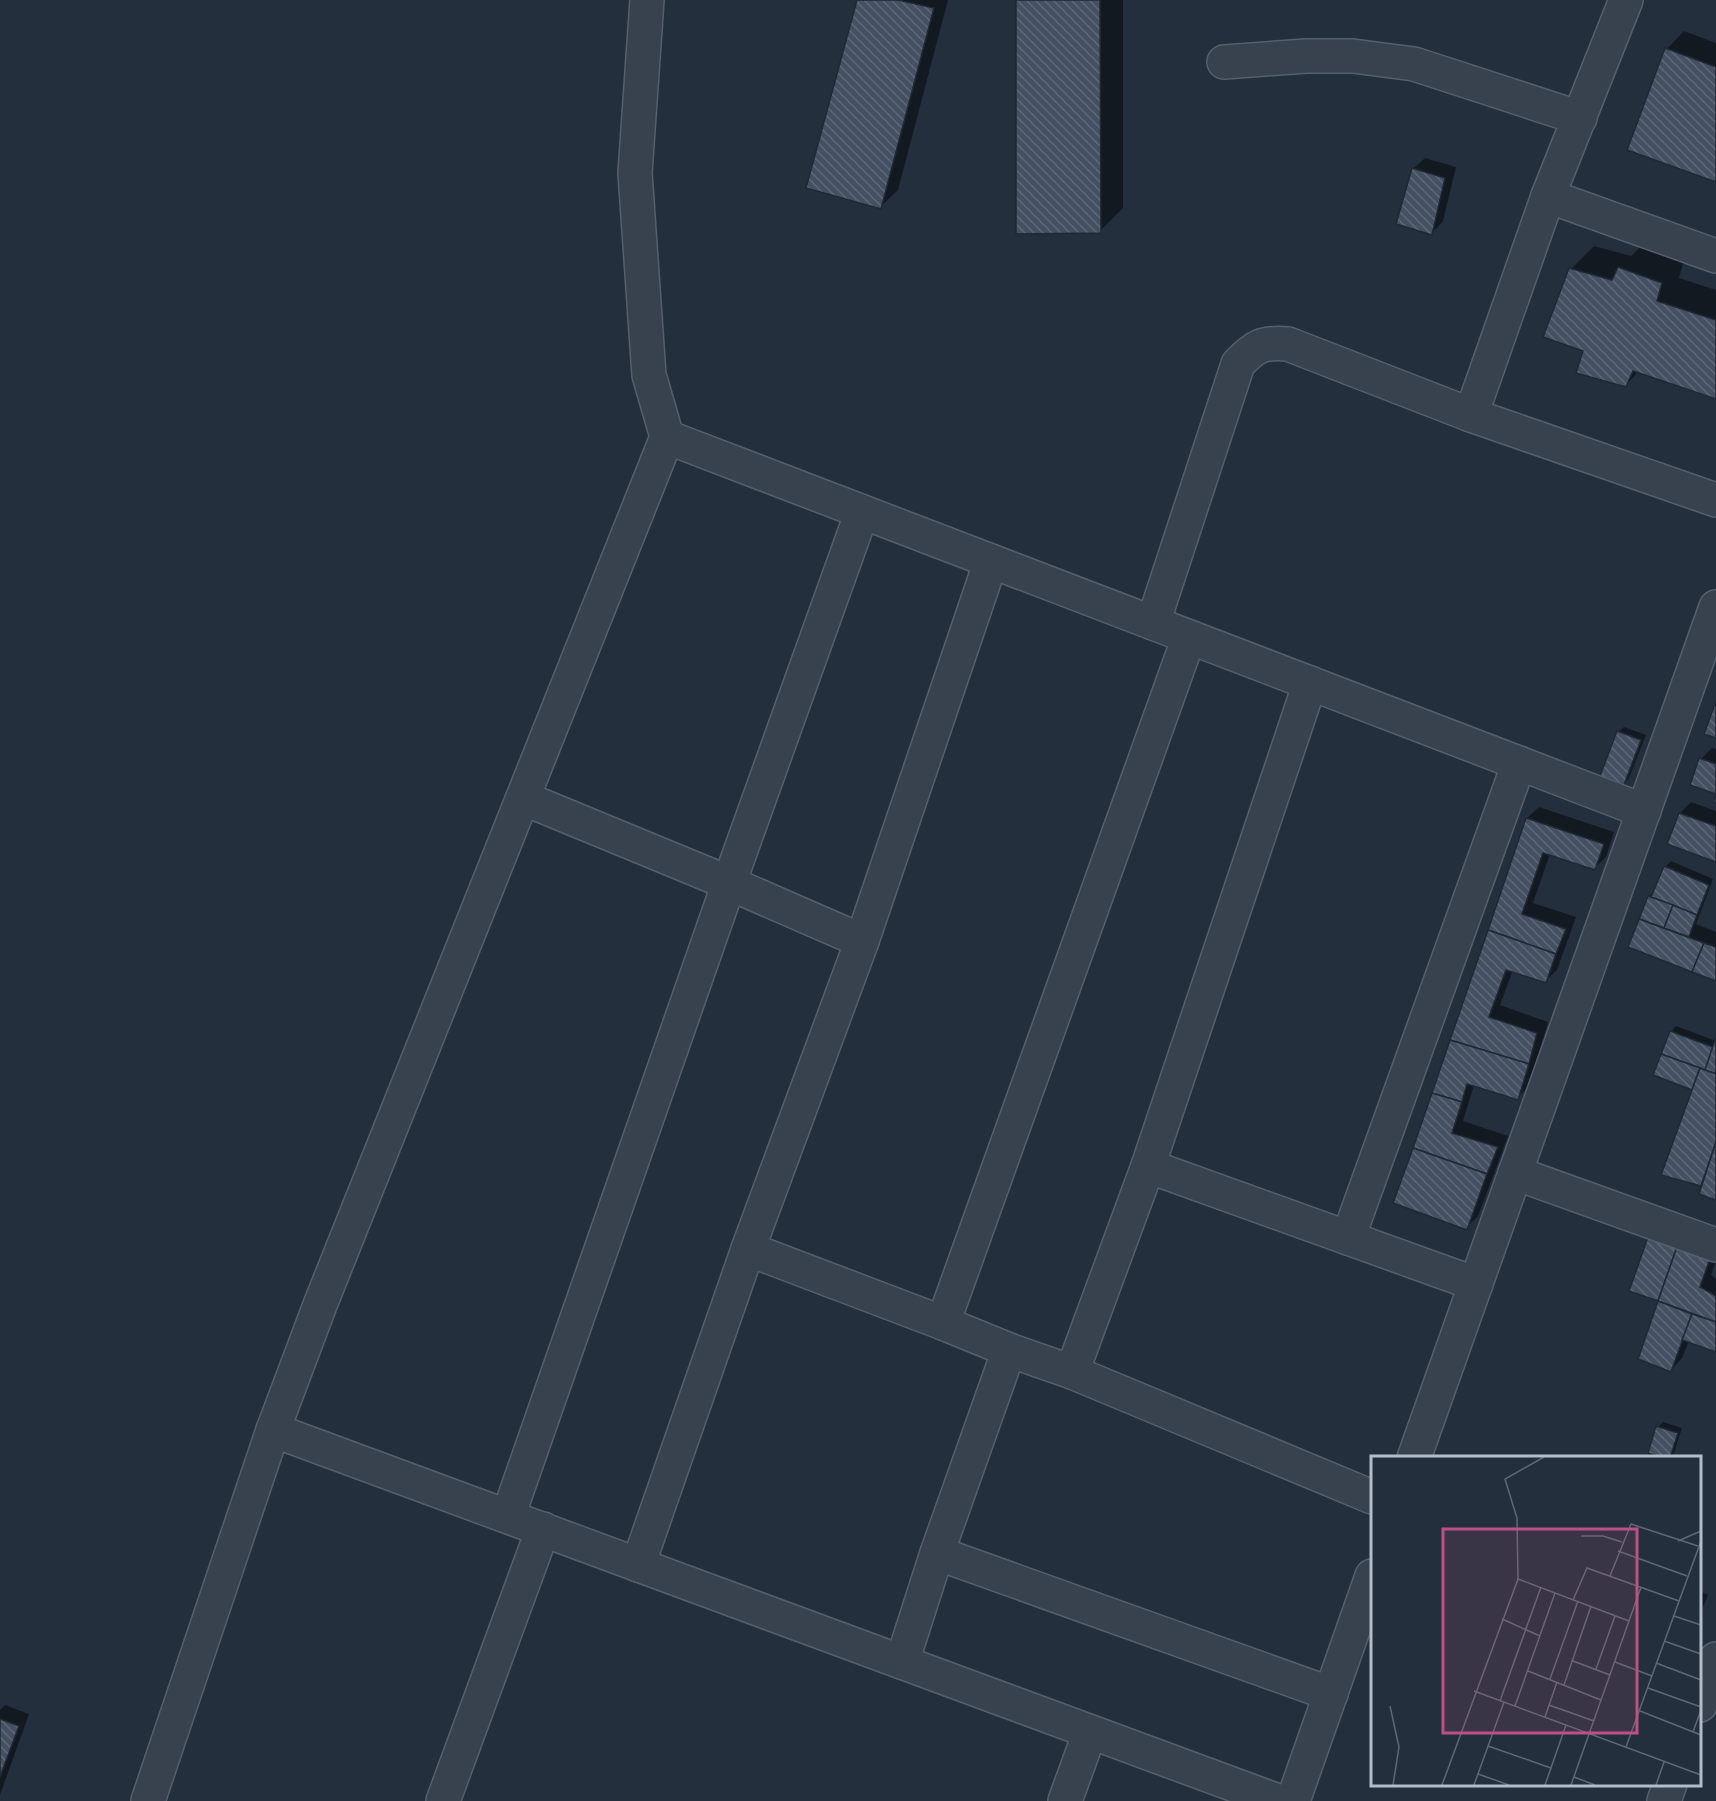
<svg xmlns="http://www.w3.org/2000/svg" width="1716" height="1801" font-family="'Titillium Web',sans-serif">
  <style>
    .shadow { fill: #0007 }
    .building { fill: url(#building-back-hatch); stroke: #1f2835; stroke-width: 1.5 }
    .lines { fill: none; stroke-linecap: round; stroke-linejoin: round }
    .minor-casing { stroke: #565f6c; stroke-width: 36 }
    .tertiary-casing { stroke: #565f6c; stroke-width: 36 }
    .minor { stroke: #38414e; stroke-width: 33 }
    .tertiary { stroke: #38414e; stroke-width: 33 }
    .inset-road { fill: none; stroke: #5e6776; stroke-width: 1.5 }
    .view { fill: #bd5182; fill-opacity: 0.15; stroke: #bd5182; stroke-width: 3 }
    .inset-edge { fill: none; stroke: #b4bcc9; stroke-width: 3 }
  </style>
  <defs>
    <pattern id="building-back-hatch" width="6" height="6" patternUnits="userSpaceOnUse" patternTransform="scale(1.5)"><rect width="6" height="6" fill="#455162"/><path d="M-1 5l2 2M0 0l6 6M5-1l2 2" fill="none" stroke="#5d6877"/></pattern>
  </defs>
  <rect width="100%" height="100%" fill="#242f3e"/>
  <g class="shadow">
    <polygon points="859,0 948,0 898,190 880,207"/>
    <polygon points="1017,0 1123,0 1123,208 1100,231"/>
    <polygon points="1684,31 1716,43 1716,180 1667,49"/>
    <polygon points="1425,158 1456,167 1443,221 1432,233 1413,169"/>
    <polygon points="1642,245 1684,260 1679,278 1716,290 1716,398 1639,371 1625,386 1585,350 1571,269 1594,246 1631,256"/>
    <polygon points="1624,727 1646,735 1629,778 1624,784 1618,732"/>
    <polygon points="1712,748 1716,749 1716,793 1701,759"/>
    <polygon points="1691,802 1716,811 1716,861 1680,813"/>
    <polygon points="1539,807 1614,832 1606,857 1594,869 1550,854 1533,903 1576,917 1557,970 1545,981 1513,970 1500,1005 1548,1022 1529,1086 1517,1098 1474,1085 1463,1121 1508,1136 1478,1216 1466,1228 1395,1203 1527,818"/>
    <polygon points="1671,861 1713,879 1696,924 1716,932 1716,980 1630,946 1649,896 1654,891 1665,867"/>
    <polygon points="1676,1026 1716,1041 1716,1198 1702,1185 1663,1174 1696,1084 1671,1032"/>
    <polygon points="1650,1238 1716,1261 1711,1275 1716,1279 1716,1350 1689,1341 1682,1358 1671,1370 1640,1358 1660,1300"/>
    <polygon points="1663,1422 1682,1428 1674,1453 1669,1458 1647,1458 1658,1427"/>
    <polygon points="1700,1591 1708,1595 1700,1615"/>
    <polygon points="5,1705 29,1714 0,1795 0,1710"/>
  </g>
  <g class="building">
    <polygon points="857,0 898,0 934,8 881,209 806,188"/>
    <polygon points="1016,0 1100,0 1101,233 1016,234"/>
    <polygon points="1665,48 1716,67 1716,182 1627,150"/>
    <polygon points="1412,168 1445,178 1432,235 1396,224"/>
    <polygon points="1618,267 1662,283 1657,301 1716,320 1716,399 1633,371 1626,387 1576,373 1583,351 1543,337 1569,268 1612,280"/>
    <polygon points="1716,701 1716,738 1704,734"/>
    <polygon points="1617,731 1641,740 1624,785 1600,776"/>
    <polygon points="1699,758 1716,764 1716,803 1713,802 1716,794 1690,785"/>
    <polygon points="1679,813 1716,826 1716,862 1667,844"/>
    <polygon points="1526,818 1604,844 1595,870 1543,853 1522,914 1566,929 1556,954 1488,930"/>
    <polygon points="1664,866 1709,885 1697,915 1651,897"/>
    <polygon points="1648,896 1673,905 1664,928 1639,919"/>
    <polygon points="1673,905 1697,915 1689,937 1664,928"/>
    <polygon points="1639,919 1704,943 1692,972 1628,947"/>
    <polygon points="1488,930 1556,954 1546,983 1506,970 1489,1017 1537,1033 1529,1064 1450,1040"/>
    <polygon points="1704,943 1716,947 1716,981 1692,972"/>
    <polygon points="1670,1031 1713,1047 1705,1070 1661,1054"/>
    <polygon points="1716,1037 1716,1074 1705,1070"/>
    <polygon points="1450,1040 1529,1064 1518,1100 1467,1084 1462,1102 1432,1093"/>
    <polygon points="1661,1054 1700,1068 1692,1090 1653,1075"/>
    <polygon points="1700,1068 1716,1074 1716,1142 1701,1186 1661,1175"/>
    <polygon points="1432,1093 1462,1102 1452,1133 1498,1147 1487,1174 1413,1148"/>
    <polygon points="1716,1142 1716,1200 1699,1194"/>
    <polygon points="1413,1148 1487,1174 1467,1230 1393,1203"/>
    <polygon points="1648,1237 1677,1247 1658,1301 1629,1291"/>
    <polygon points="1677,1247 1710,1259 1700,1287 1716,1296 1716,1322 1658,1301"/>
    <polygon points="1658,1301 1692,1314 1671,1372 1638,1359"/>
    <polygon points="1692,1314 1716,1322 1716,1352 1682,1340"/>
    <polygon points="1656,1426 1678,1433 1670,1458 1662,1458 1648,1453"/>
    <polygon points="0,1719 19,1726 0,1777"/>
  </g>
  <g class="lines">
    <defs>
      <g id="minor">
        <polyline points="1224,62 1306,56 1353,56 1414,64 1580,118"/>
        <polyline points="1548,196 1716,256"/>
        <polyline points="1471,415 1548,196 1626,0"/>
        <polyline points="667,437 1644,811"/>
        <path d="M1153,623L1238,364C1255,346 1262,342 1288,344L1471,415L1716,500"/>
        <polyline points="523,798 729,883 862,941"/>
        <polyline points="1148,1166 1476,1284"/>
        <polyline points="1515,1173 1716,1245"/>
        <polyline points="1348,1238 1519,763"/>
        <polyline points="748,1249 943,1323 1009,1350 1072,1372 1372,1497"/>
        <polyline points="943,1323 1189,637"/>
        <polyline points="1072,1372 1148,1166 1310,683"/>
        <polyline points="273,1430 320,1305 667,437 649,375 635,173 647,0"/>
        <polyline points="1414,1458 1716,607"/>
        <polyline points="508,1516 729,883 862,512"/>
        <polyline points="937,1553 1331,1694"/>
        <polyline points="638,1565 748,1249 862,941 991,561"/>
        <polyline points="902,1662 937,1553 1009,1350"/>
        <polyline points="1700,1705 1716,1659"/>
        <polyline points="443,1801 543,1529"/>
        <polyline points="1065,1801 1090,1732"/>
        <polyline points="1293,1801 1372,1576"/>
        <polyline points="1664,1801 1670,1784"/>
      </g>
      <polyline id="tertiary" points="148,1801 273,1430 1278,1801"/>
    </defs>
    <use href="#minor" class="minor-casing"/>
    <use href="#tertiary" class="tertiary-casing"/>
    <use href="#minor" class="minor"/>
    <use href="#tertiary" class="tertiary"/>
  </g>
  <g transform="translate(1371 1456)">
    <rect width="330" height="330" fill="#242f3e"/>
    <path class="inset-road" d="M210,80H232L251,86M307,85L330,75M247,95L316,120M239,120L260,68L327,90M147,123L258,165M202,144L216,112L308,145M303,160L330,169M131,163L169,180M293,185L330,198M202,205L239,219M244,206L281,220M285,207L330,224M225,213L244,160M157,215L230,244M179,223L207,145M193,229L220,150M277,232L330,251M103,235L330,319M129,245L170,131M178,249L223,265M19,250L28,291L22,329M144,250L184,137M269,255L330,279M174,261L186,226M322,276L330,254M117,290L180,312M255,291L330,85M107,318L138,329M203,321L224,329M71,329L147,123L146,62L134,23L173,1M103,329L133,246M174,329L195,269M200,329L270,131M285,329L293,306"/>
    <path class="view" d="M72,73H266V277H72Z"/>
    <rect width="330" height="330" class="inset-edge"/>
  </g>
</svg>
